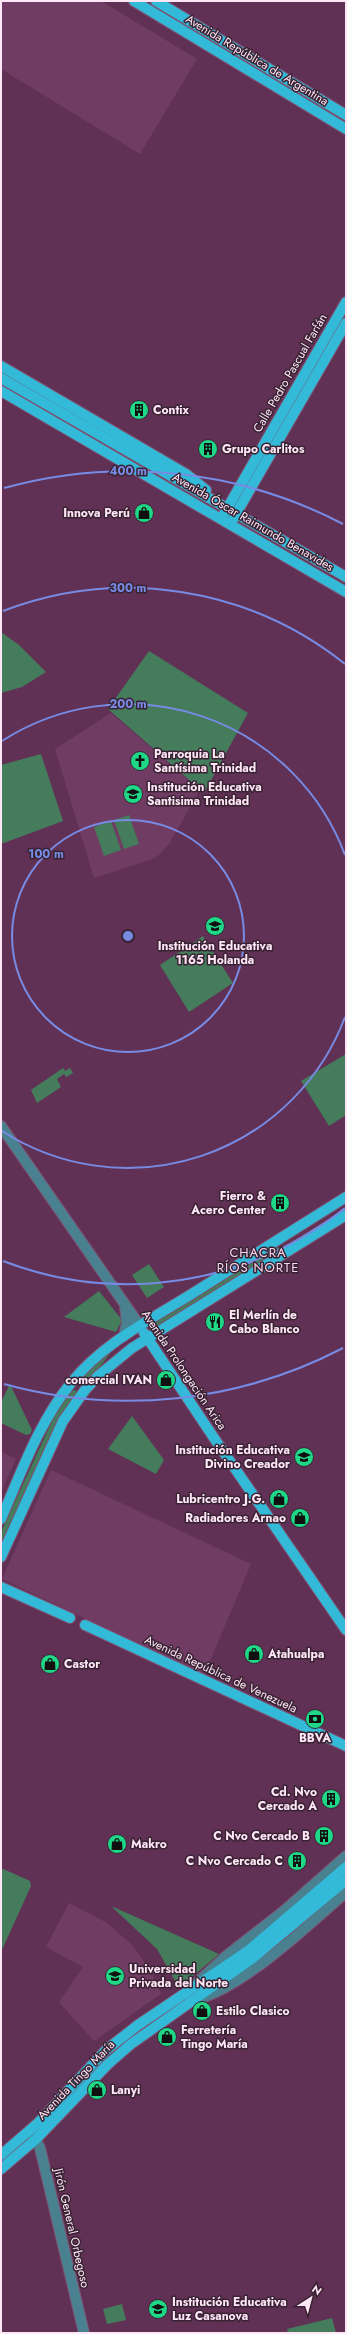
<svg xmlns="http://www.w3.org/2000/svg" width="347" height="2334" font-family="Jost,sans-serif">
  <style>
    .built { fill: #713c64 }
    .green { fill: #447c5c }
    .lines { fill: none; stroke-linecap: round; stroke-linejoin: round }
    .minor-casing { stroke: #7d5272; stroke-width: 12 }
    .major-casing { stroke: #7d5272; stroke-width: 12 }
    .minor { stroke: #498190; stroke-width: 10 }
    .major { stroke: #32bad8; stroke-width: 10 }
    .ring { fill: none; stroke: #778be4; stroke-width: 2 }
    .labels { text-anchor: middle; stroke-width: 3; stroke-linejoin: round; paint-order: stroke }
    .street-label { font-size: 12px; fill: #ffe7f7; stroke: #392333 }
    .poi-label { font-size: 12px; font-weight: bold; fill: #ffe7f7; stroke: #392333; text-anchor: start }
    .neighbourhood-label { font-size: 13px; letter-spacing: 1px; fill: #f9d6ef; stroke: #392333 }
    .centre { fill: #778be4; stroke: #392333; stroke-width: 2 }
    .ring-label { font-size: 12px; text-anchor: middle; font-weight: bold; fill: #778be4; stroke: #392333; stroke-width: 3; stroke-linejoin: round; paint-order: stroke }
  </style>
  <rect width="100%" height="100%" fill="#613155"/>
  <g class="built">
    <polygon points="1,1 101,1 197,59 140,154 1,69"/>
    <polygon points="111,713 200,790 169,844 159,855 150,860 94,878 55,749"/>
    <polygon points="1,1452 16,1459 1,1492"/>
    <polygon points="51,1470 251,1564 204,1675 2,1579"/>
    <polygon points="69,1903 107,1923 132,1945 150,1970 161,1994 94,2041 59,2002 83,1967 46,1947"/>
  </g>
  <g class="green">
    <polygon points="1,632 19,645 46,672 22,687 1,693"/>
    <polygon points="149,651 248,713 204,793 108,709"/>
    <polygon points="41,754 63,821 1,844 1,765"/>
    <polygon points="129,815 139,844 124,849 114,820"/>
    <polygon points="111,821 121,850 104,856 94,827"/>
    <polygon points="203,936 233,983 189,1012 160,965"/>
    <polygon points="346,1054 346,1115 329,1126 301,1081"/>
    <polygon points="63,1068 65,1071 70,1068 73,1073 66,1077 64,1074 57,1079 61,1087 37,1103 31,1090"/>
    <polygon points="278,1247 279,1249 269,1259 149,1330 150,1326"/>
    <polygon points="149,1264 164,1287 147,1298 132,1275"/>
    <polygon points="99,1291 122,1320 116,1332 64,1317"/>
    <polygon points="112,1351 89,1381 82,1382 83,1376"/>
    <polygon points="10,1384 32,1430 30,1434 26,1435 1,1423 1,1402"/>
    <polygon points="76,1390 76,1395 58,1423 1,1545 1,1532 53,1419 71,1391"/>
    <polygon points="132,1416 164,1460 156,1474 108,1449"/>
    <polygon points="1,1868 30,1881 31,1886 1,1952"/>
    <polygon points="111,1906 219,1954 179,1988 157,1949"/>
    <polygon points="122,2304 126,2320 107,2324 103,2309"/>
    <polygon points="332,2318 336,2333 288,2333 287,2329"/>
  </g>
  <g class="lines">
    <defs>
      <g id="minor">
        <polyline points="1,1126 140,1326"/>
        <polyline points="124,1336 127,1322 125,1307"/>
        <polyline points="198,1982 225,1957 285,1910 346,1856"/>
        <path d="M197,1999C242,1988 310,1924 346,1892"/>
        <polyline points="31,2132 40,2148 84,2333"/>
      </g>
      <g id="major">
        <polyline points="134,1 346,129"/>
        <polyline points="156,1 346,115"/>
        <polyline points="1,366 186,474 206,490"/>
        <polyline points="1,378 346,577"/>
        <polyline points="1,391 346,592"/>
        <polyline points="224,514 346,302"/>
        <polyline points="233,519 346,323"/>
        <polyline points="144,1333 214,1438 346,1630"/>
        <path d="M1,1519C21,1473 39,1422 71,1383C102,1344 148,1321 190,1295C242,1262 294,1230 346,1197"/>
        <polyline points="1,1557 63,1421 85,1390 99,1375 132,1348 346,1215"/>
        <polyline points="1,1587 70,1618"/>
        <polyline points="85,1625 346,1746"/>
        <polyline points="1,2155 38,2123 106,2050 138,2025 248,1951 346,1867"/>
        <polyline points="1,2169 36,2139 108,2064 131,2044 253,1958 346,1880"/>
      </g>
    </defs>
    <use href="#minor" class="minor-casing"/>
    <use href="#major" class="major-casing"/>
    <use href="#minor" class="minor"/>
    <use href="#major" class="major"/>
  </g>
  <g class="ring">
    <circle cx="128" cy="936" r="116"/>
    <path d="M345 1017A232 232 0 0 1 2 1131M2 741A232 232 0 0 1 345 855"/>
    <path d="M345 1208A348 348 0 0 1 3 1261M3 611A348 348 0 0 1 345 664"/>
    <path d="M343 1348A465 465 0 0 1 4 1384M4 488A465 465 0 0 1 343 524"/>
  </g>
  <defs>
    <symbol id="building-disc" viewBox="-11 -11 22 22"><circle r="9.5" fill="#1ed887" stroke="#392333"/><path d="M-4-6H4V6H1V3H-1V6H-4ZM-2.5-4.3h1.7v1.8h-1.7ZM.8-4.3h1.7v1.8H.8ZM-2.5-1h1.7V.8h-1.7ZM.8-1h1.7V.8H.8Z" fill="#111"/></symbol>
    <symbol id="shop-disc" viewBox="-11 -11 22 22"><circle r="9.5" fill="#1ed887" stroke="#392333"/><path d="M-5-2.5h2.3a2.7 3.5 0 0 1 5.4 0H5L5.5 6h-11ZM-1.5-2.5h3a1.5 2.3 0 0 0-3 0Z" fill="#111"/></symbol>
    <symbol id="church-disc" viewBox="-11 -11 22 22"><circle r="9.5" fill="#1ed887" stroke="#392333"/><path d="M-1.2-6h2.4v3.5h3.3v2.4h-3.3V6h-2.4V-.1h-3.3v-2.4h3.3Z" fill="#111"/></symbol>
    <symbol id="school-disc" viewBox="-11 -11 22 22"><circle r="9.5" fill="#1ed887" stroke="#392333"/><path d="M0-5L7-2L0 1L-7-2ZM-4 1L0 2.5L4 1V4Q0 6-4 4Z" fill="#111"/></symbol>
    <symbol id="restaurant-disc" viewBox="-11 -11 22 22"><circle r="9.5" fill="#1ed887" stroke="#392333"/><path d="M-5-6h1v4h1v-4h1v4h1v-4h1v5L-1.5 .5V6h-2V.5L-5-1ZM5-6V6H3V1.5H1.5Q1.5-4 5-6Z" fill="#111"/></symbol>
    <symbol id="bank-disc" viewBox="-11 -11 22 22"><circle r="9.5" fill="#1ed887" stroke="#392333"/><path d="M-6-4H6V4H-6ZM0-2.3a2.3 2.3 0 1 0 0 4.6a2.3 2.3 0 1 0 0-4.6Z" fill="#111"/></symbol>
    <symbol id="university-disc" viewBox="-11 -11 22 22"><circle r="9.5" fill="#1ed887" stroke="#392333"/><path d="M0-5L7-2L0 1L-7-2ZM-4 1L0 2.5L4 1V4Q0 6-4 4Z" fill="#111"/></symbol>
  </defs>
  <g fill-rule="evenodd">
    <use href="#building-disc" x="128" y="399" width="22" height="22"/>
    <use href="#building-disc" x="197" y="438" width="22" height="22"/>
    <use href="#shop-disc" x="133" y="502" width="22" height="22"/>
    <use href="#church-disc" x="129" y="750" width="22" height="22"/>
    <use href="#school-disc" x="122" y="783" width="22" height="22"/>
    <use href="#school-disc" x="204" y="915" width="22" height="22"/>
    <use href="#building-disc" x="269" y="1192" width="22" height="22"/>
    <use href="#restaurant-disc" x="204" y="1311" width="22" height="22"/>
    <use href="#shop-disc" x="155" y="1369" width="22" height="22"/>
    <use href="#school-disc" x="293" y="1446" width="22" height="22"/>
    <use href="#shop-disc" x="268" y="1488" width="22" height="22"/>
    <use href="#shop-disc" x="289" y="1507" width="22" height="22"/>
    <use href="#shop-disc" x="243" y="1643" width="22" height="22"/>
    <use href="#shop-disc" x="39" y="1653" width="22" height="22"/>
    <use href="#bank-disc" x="304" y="1708" width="22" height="22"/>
    <use href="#building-disc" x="320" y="1788" width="22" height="22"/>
    <use href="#building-disc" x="313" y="1825" width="22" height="22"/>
    <use href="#shop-disc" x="106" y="1833" width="22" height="22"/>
    <use href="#building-disc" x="286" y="1850" width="22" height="22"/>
    <use href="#university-disc" x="104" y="1965" width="22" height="22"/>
    <use href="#shop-disc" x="191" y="2000" width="22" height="22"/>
    <use href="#shop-disc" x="156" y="2026" width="22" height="22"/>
    <use href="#shop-disc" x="86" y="2079" width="22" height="22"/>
    <use href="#school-disc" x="147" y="2298" width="22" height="22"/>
  </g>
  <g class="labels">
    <g class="street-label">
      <text transform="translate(257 60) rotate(31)" y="4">Avenida República de Argentina</text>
      <text transform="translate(290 373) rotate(-60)" y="4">Calle Pedro Pascual Farfán</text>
      <text transform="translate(253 522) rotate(30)" y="4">Avenida Óscar Raimundo Benavides</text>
      <text transform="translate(184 1370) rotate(56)" y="4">Avenida Prolongación Arica</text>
      <text transform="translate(221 1674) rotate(25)" y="4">Avenida República de Venezuela</text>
      <text transform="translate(76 2080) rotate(-46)" y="4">Avenida Tingo María</text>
      <text transform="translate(72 2228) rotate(77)" y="4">Jirón General Orbegoso</text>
    </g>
    <g class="poi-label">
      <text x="153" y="414">Contix</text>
      <text x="222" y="453">Grupo Carlitos</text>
      <text x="130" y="517" text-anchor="end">Innova Perú</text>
      <text x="154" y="758">Parroquia La<tspan x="154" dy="14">Santísima Trinidad</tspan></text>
      <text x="147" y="791">Institución Educativa<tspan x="147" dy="14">Santisima Trinidad</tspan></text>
      <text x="215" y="950" text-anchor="middle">Institución Educativa<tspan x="215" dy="14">1165 Holanda</tspan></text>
      <text x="266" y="1200" text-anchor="end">Fierro &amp;<tspan x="266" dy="14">Acero Center</tspan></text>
      <text x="229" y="1319">El Merlín de<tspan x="229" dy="14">Cabo Blanco</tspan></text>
      <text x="152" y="1384" text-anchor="end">comercial IVAN</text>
      <text x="290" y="1454" text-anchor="end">Institución Educativa<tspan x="290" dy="14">Divino Creador</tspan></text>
      <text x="265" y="1503" text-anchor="end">Lubricentro J.G.</text>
      <text x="286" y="1522" text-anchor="end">Radiadores Arnao</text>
      <text x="268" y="1658">Atahualpa</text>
      <text x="64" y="1668">Castor</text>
      <text x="315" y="1742" text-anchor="middle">BBVA</text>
      <text x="317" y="1796" text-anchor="end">Cd. Nvo<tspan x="317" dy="14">Cercado A</tspan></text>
      <text x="310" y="1840" text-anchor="end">C Nvo Cercado B</text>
      <text x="131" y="1848">Makro</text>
      <text x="283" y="1865" text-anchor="end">C Nvo Cercado C</text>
      <text x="129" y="1973">Universidad<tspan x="129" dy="14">Privada del Norte</tspan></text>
      <text x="216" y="2015">Estilo Clasico</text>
      <text x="181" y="2034">Ferretería<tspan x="181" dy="14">Tingo María</tspan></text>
      <text x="111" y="2094">Lanyi</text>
      <text x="172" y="2306">Institución Educativa<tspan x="172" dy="14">Luz Casanova</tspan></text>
    </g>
    <g class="neighbourhood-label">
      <text x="258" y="1257">CHACRA<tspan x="258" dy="15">RÍOS NORTE</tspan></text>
    </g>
  </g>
  <circle cx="128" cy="936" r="6" class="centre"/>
  <g class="ring-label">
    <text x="128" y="475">400 m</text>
    <text x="128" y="592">300 m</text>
    <text x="128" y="708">200 m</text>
    <text x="46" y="858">100 m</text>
  </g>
  <rect width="347" height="2334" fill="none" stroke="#ffe7f7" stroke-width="4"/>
  <g transform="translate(311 2298) rotate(36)" stroke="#392333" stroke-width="3" paint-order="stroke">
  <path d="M0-3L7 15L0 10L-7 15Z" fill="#ffe7f7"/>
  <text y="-6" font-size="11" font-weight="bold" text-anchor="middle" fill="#ffe7f7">N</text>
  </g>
</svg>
